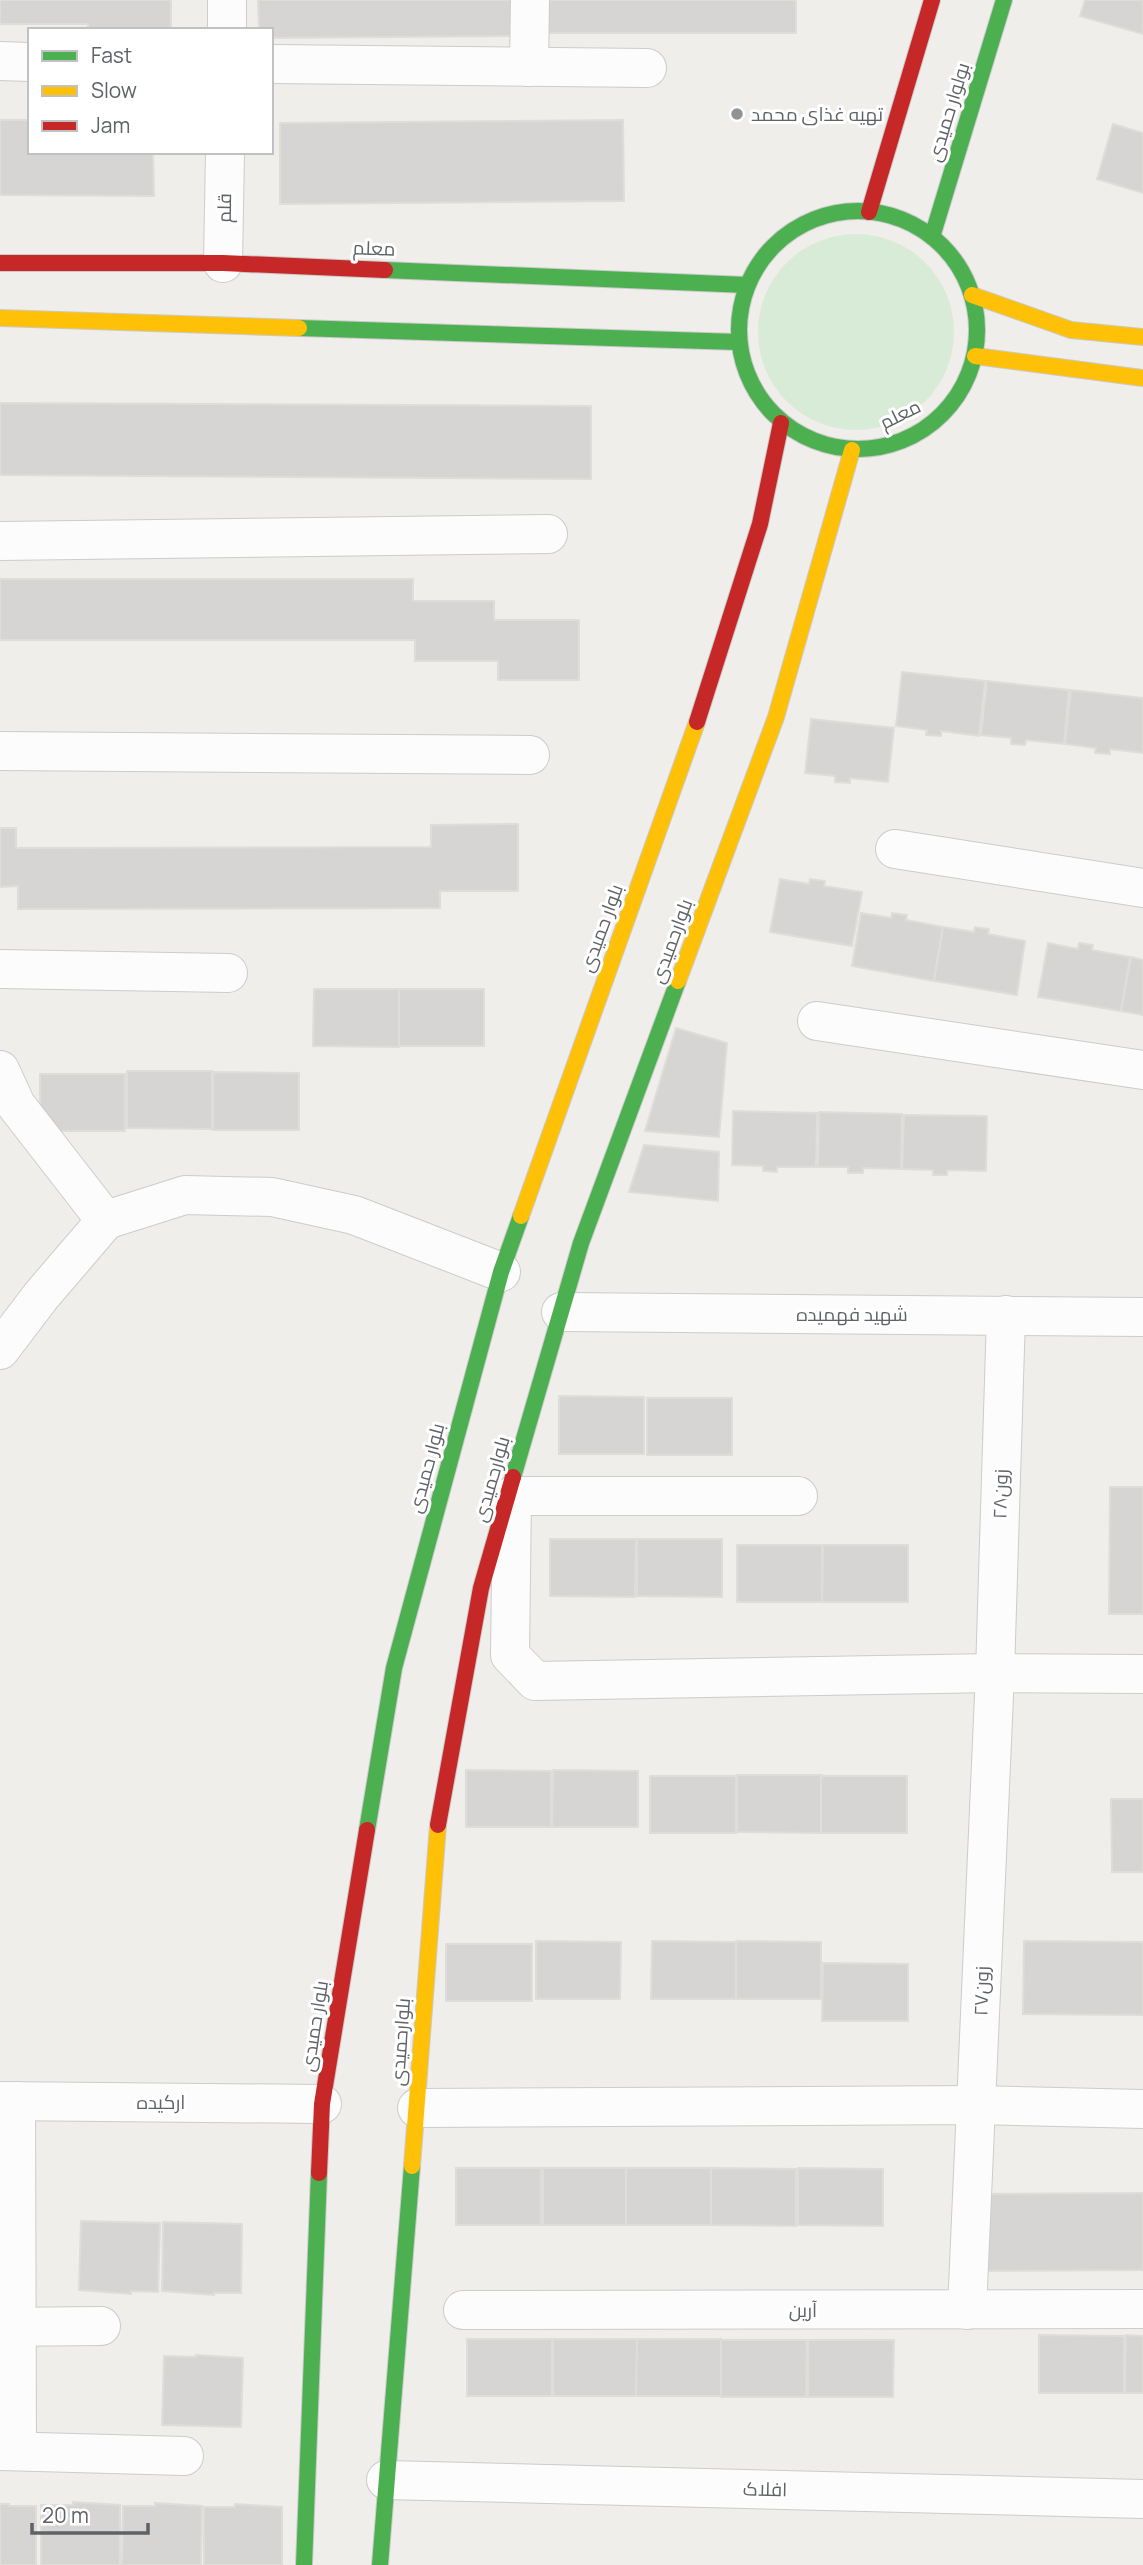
<svg xmlns="http://www.w3.org/2000/svg" width="1143" height="2565" font-family="Manrope,Cairo,sans-serif">
  <style>
    .green { fill: #d8ebd6 }
    .building { fill: #d6d5d3; stroke: #deddd9; stroke-width: 2 }
    .lines { fill: none; stroke-linecap: round; stroke-linejoin: round }
    .street-casing { stroke: #cbcccc; stroke-width: 40 }
    .fast-casing { stroke: #cacacb; stroke-width: 18 }
    .slow-casing { stroke: #cacacb; stroke-width: 18 }
    .jam-casing { stroke: #cacacb; stroke-width: 18 }
    .street { stroke: #fdfcfc; stroke-width: 38 }
    .fast { stroke: #4caf50; stroke-width: 16 }
    .slow { stroke: #ffc107; stroke-width: 16 }
    .jam { stroke: #c62828; stroke-width: 16 }
    .poi-dot { fill: #919496; stroke: #fff; stroke-width: 2.5 }
    .labels { text-anchor: middle; stroke-width: 6; stroke-linejoin: round; paint-order: stroke }
    .street-label { font-size: 19px; fill: #5f6368; stroke: #fff }
    .poi-label { font-size: 19px; fill: #5f6368; stroke: #fff; text-anchor: start }
  </style>
  <rect width="100%" height="100%" fill="#efeeea"/>
  <circle class="green" cx="856" cy="332" r="98"/>
  <g class="building">
    <polygon points="0,0 171,0 171,30 88,30 88,24 0,24"/>
    <polygon points="258,0 515,0 515,36 271,38 271,30 259,30"/>
    <rect x="537" y="0" width="259" height="33"/>
    <polygon points="1085,0 1143,0 1143,34 1080,16"/>
    <polygon points="0,120 30,120 30,152 153,152 154,196 0,195"/>
    <polygon points="623,120 624,201 280,204 280,123"/>
    <polygon points="1113,124 1143,133 1143,193 1097,179"/>
    <polygon points="0,403 591,406 591,479 0,475"/>
    <polygon points="0,579 413,579 413,601 494,601 494,620 579,620 579,680 498,680 498,661 415,661 415,640 0,640"/>
    <polygon points="902,672 985,681 979,736 941,731 941,736 926,735 927,730 896,726"/>
    <polygon points="987,681 1069,690 1064,744 1026,740 1025,745 1011,744 1011,738 981,735"/>
    <polygon points="1071,690 1143,698 1143,753 1110,749 1110,754 1095,753 1096,748 1065,744"/>
    <polygon points="811,719 894,728 888,782 850,778 850,783 835,782 835,776 805,773"/>
    <polygon points="518,824 518,891 440,891 440,908 18,909 18,886 0,887 0,828 16,828 16,848 431,847 431,825"/>
    <polygon points="780,879 809,884 810,879 825,881 824,886 862,892 852,946 770,932"/>
    <polygon points="861,913 891,918 892,913 907,915 906,920 943,927 934,981 852,966"/>
    <polygon points="943,927 974,932 975,927 989,929 988,934 1025,941 1017,995 934,981"/>
    <polygon points="1048,943 1078,949 1079,943 1093,945 1092,950 1130,957 1121,1011 1038,997"/>
    <polygon points="1131,957 1143,960 1143,1015 1121,1011"/>
    <polygon points="314,989 399,989 399,1047 313,1046"/>
    <rect x="399" y="989" width="85" height="57"/>
    <polygon points="676,1028 727,1043 719,1137 645,1131"/>
    <polygon points="127,1071 212,1071 212,1129 127,1128"/>
    <polygon points="213,1072 299,1073 299,1130 213,1130"/>
    <rect x="40" y="1074" width="85" height="57"/>
    <polygon points="733,1111 817,1113 816,1167 777,1167 777,1172 763,1171 763,1166 732,1165"/>
    <polygon points="819,1112 902,1114 901,1169 863,1168 863,1173 848,1173 848,1167 818,1167"/>
    <polygon points="904,1115 987,1116 986,1171 947,1170 947,1175 933,1175 933,1170 902,1169"/>
    <polygon points="644,1145 719,1152 718,1201 629,1192"/>
    <polygon points="559,1396 644,1397 644,1454 559,1454"/>
    <rect x="647" y="1398" width="85" height="57"/>
    <polygon points="1110,1487 1143,1487 1143,1614 1109,1614"/>
    <polygon points="550,1539 636,1539 635,1597 550,1596"/>
    <polygon points="637,1539 722,1539 722,1597 637,1596"/>
    <rect x="737" y="1545" width="85" height="57"/>
    <polygon points="823,1545 908,1545 908,1602 822,1602"/>
    <polygon points="466,1770 551,1771 551,1827 466,1827"/>
    <polygon points="553,1770 638,1771 638,1827 552,1827"/>
    <polygon points="737,1775 822,1775 822,1833 737,1832"/>
    <rect x="650" y="1776" width="86" height="57"/>
    <rect x="821" y="1776" width="86" height="57"/>
    <polygon points="1111,1799 1143,1799 1143,1872 1112,1872"/>
    <polygon points="536,1941 621,1942 620,1999 536,1999"/>
    <polygon points="652,1941 737,1942 737,1999 651,1999"/>
    <polygon points="736,1941 821,1942 821,1999 736,1999"/>
    <polygon points="1024,1941 1143,1942 1143,2015 1023,2014"/>
    <rect x="446" y="1944" width="86" height="57"/>
    <polygon points="823,1963 908,1964 908,2021 822,2021"/>
    <rect x="456" y="2168" width="85" height="57"/>
    <rect x="543" y="2168" width="85" height="57"/>
    <rect x="626" y="2168" width="85" height="57"/>
    <polygon points="711,2168 796,2169 796,2226 711,2225"/>
    <polygon points="798,2168 883,2169 883,2226 798,2225"/>
    <polygon points="1143,2193 1143,2270 983,2271 982,2194"/>
    <polygon points="81,2221 160,2223 158,2292 131,2291 131,2294 79,2290"/>
    <polygon points="163,2222 242,2224 241,2293 214,2293 214,2295 162,2291"/>
    <polygon points="1039,2335 1124,2336 1124,2393 1039,2393"/>
    <polygon points="1126,2335 1143,2336 1143,2393 1125,2393"/>
    <rect x="467" y="2339" width="85" height="57"/>
    <polygon points="553,2339 639,2339 638,2396 553,2396"/>
    <polygon points="637,2339 721,2339 721,2396 636,2396"/>
    <polygon points="721,2340 807,2340 806,2397 721,2397"/>
    <polygon points="808,2340 894,2340 893,2397 808,2397"/>
    <polygon points="196,2355 243,2358 241,2427 162,2425 164,2356 196,2357"/>
    <polygon points="73,2502 120,2505 120,2565 41,2565 41,2505 73,2505"/>
    <polygon points="155,2503 202,2506 201,2565 122,2565 123,2506 155,2506"/>
    <polygon points="0,2504 9,2504 9,2506 36,2506 36,2565 0,2565"/>
    <polygon points="235,2504 282,2507 282,2565 204,2565 204,2507 235,2507"/>
  </g>
  <g class="lines">
    <defs>
      <g id="street">
        <polyline points="227,30 227,0"/>
        <polyline points="0,61 30,62"/>
        <polyline points="271,64 647,68"/>
        <polyline points="529,67 530,0"/>
        <polyline points="223,263 225,152"/>
        <polyline points="0,541 548,534"/>
        <polyline points="0,751 530,755"/>
        <polyline points="895,849 1143,888"/>
        <polyline points="0,969 228,973"/>
        <polyline points="817,1021 1143,1070"/>
        <polyline points="0,1070 16,1105 106,1221"/>
        <polyline points="561,1312 1143,1317"/>
        <polyline points="0,1350 41,1296 106,1220 185,1195 272,1197 354,1215 501,1272"/>
        <polyline points="798,1496 512,1496 510,1655 535,1681 995,1673 1143,1674"/>
        <polyline points="0,2101 322,2104"/>
        <polyline points="16,2101 17,2451"/>
        <polyline points="417,2108 976,2105 1143,2109"/>
        <polyline points="463,2310 1143,2309"/>
        <polyline points="967,2310 995,1673 1006,1315"/>
        <polyline points="0,2327 101,2326"/>
        <polyline points="0,2451 184,2456"/>
        <polyline points="386,2480 1143,2499"/>
      </g>
      <g id="fast">
        <circle cx="858" cy="330" r="119"/>
        <polyline points="932,237 1004,0"/>
        <polyline points="385,270 747,285"/>
        <polyline points="299,328 738,342"/>
        <polyline points="513,1477 581,1243 678,981"/>
        <polyline points="367,1830 394,1668 501,1272 521,1216"/>
        <polyline points="304,2565 319,2173"/>
        <polyline points="380,2565 412,2166"/>
      </g>
      <g id="slow">
        <polyline points="972,295 1071,330 1143,337"/>
        <polyline points="0,318 299,328"/>
        <polyline points="975,356 1143,378"/>
        <polyline points="678,981 776,717 852,450"/>
        <polyline points="521,1216 697,722"/>
        <polyline points="412,2166 438,1825"/>
      </g>
      <g id="jam">
        <polyline points="869,212 932,0"/>
        <polyline points="0,263 223,263 385,270"/>
        <polyline points="697,722 760,524 781,423"/>
        <polyline points="438,1825 481,1588 513,1477"/>
        <polyline points="319,2173 322,2104 367,1830"/>
      </g>
    </defs>
    <use href="#street" class="street-casing"/>
    <use href="#fast" class="fast-casing"/>
    <use href="#slow" class="slow-casing"/>
    <use href="#jam" class="jam-casing"/>
    <use href="#street" class="street"/>
    <use href="#fast" class="fast"/>
    <use href="#slow" class="slow"/>
    <use href="#jam" class="jam"/>
  </g>
  <circle class="poi-dot" cx="737" cy="114" r="7"/>
  <g class="labels">
    <g class="street-label">
      <text transform="translate(948 112) rotate(-73)" y="7">بولوار حمیدی</text>
      <text transform="translate(224 208) rotate(-89)" y="7">قلم</text>
      <text transform="translate(374 248) rotate(2)" y="7">معلم</text>
      <text transform="translate(900 414) rotate(-26)" y="7">معلم</text>
      <text transform="translate(601 928) rotate(-70)" y="7">بلوار حمیدی</text>
      <text transform="translate(671 941) rotate(-70)" y="7">بلوارحمیدی</text>
      <text x="852" y="1321">شهید فهمیده</text>
      <text transform="translate(426 1468) rotate(-75)" y="7">بلوار حمیدی</text>
      <text transform="translate(491 1479) rotate(-74)" y="7">بلوارحمیدی</text>
      <text transform="translate(1000 1494) rotate(-88)" y="7">زون۲۸</text>
      <text transform="translate(981 1991) rotate(-88)" y="7">زون۲۷</text>
      <text transform="translate(314 2026) rotate(-81)" y="7">بلوار حمیدی</text>
      <text transform="translate(400 2042) rotate(-86)" y="7">بلوارحمیدی</text>
      <text x="161" y="2109">ارکیده</text>
      <text x="803" y="2317">آرین</text>
      <text transform="translate(765 2489) rotate(1)" y="7">افلاک</text>
    </g>
    <g class="poi-label">
      <text x="751" y="121">تهیه غذای محمد</text>
    </g>
  </g>
  <rect x="28" y="28" width="245" height="126" fill="#ffffff" stroke="#bfc1c3" stroke-width="2"/>
  <rect x="42" y="51" width="35" height="10" fill="#4caf50" stroke="#bfc1c3" stroke-width="2"/>
  <text x="91" y="63" font-size="21" fill="#5f6368">Fast</text>
  <rect x="42" y="86" width="35" height="10" fill="#ffc107" stroke="#bfc1c3" stroke-width="2"/>
  <text x="91" y="98" font-size="21" fill="#5f6368">Slow</text>
  <rect x="42" y="121" width="35" height="10" fill="#c62828" stroke="#bfc1c3" stroke-width="2"/>
  <text x="91" y="133" font-size="21" fill="#5f6368">Jam</text>
  <path d="M32 2523v10h116v-10" fill="none" stroke="#5f6368" stroke-width="3.5"/>
  <text x="42" y="2523" font-size="21" fill="#5f6368" stroke="#ffffff" stroke-width="5" paint-order="stroke">20 m</text>
</svg>
